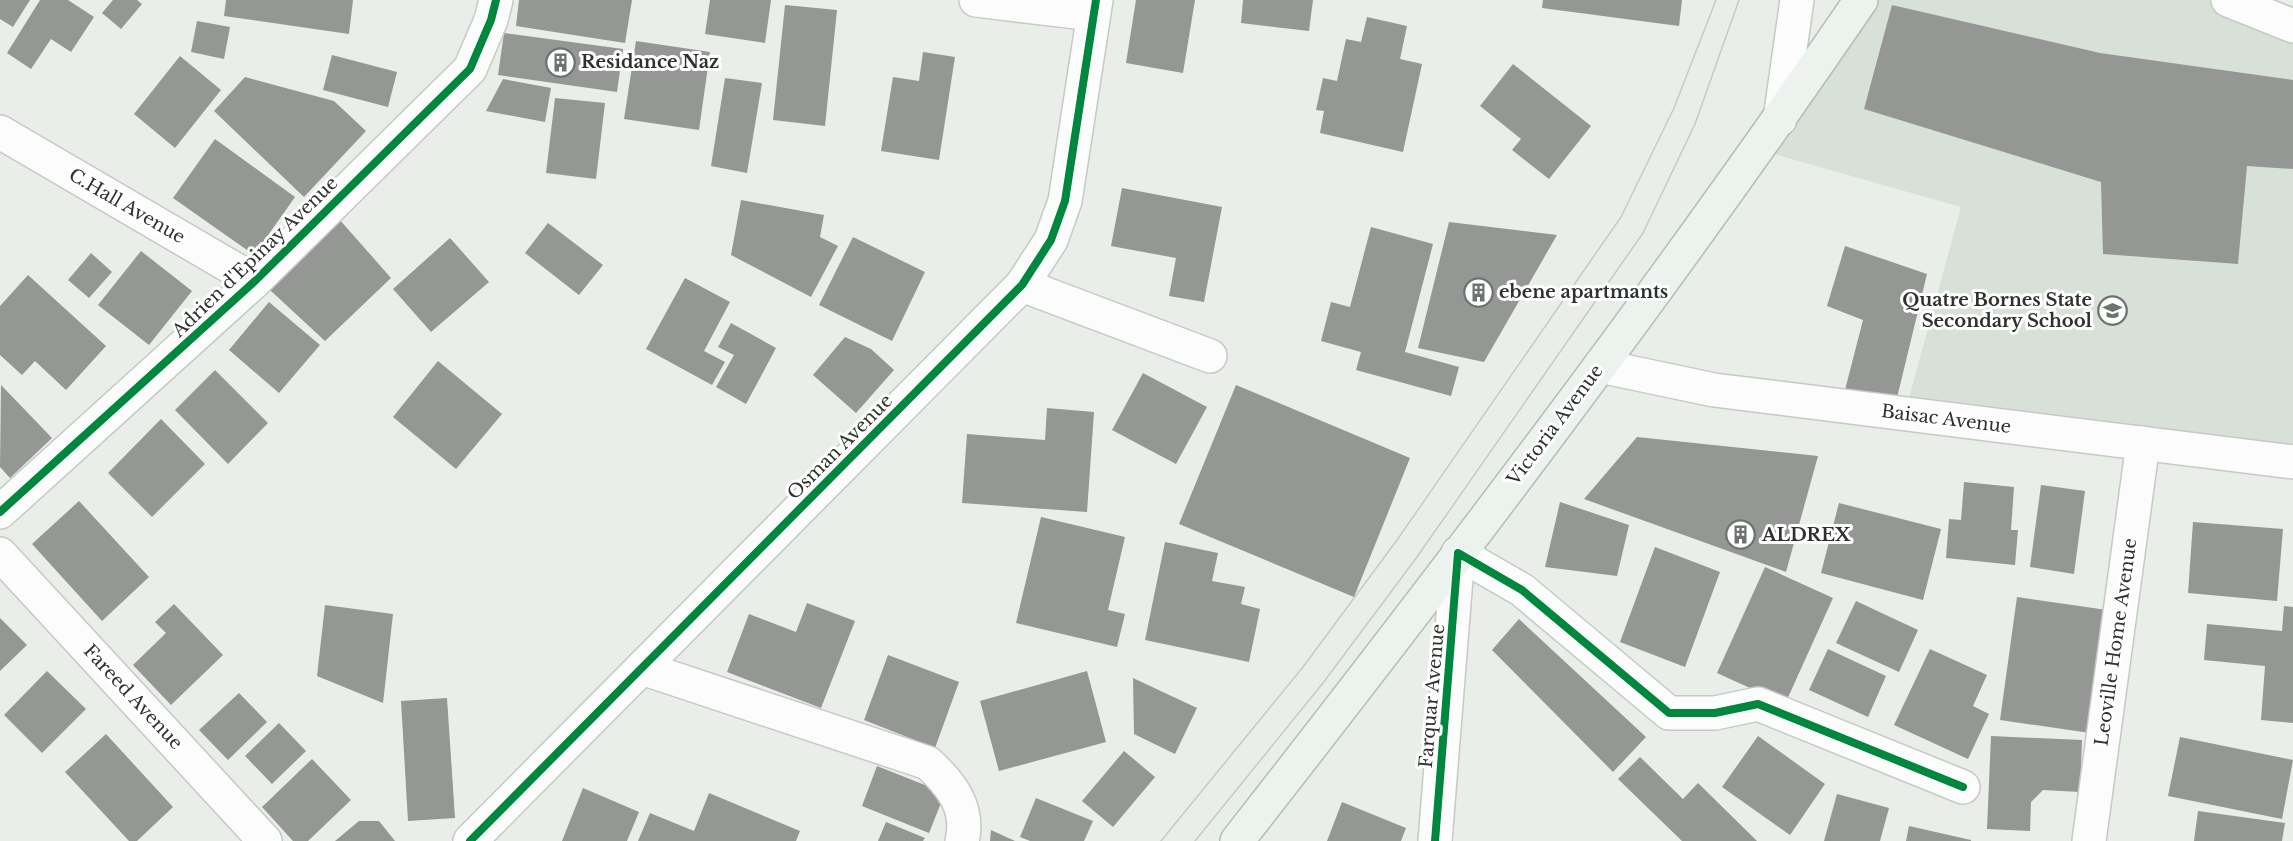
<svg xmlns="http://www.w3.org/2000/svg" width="2293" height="841" font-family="'Libre Baskerville',serif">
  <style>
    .built { fill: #d7e1d7 }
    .building { fill: #949794 }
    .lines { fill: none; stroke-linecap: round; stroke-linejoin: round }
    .minor-casing { stroke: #c6c9c6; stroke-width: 36 }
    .major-casing { stroke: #b2beb8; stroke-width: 36 }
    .minor { stroke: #fcfcfc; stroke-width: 33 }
    .major { stroke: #ecf3ef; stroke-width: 33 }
    .tram { stroke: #c8c9c8; stroke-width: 1.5 }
    .cycleway-casing { stroke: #fff; stroke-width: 11 }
    .cycleway { stroke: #00873e; stroke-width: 8 }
    .labels { text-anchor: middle; stroke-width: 6; stroke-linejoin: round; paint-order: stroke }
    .poi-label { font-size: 18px; font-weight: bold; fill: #2e312e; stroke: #fff; text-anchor: start }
    .street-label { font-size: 18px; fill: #2e312e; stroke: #fff }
  </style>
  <rect width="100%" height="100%" fill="#e9eee9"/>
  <polygon class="built" points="1861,0 2245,0 2293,15 2293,453 1905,413 1961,207 1759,150"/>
  <g class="building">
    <polygon points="0,0 30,0 13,27 0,19"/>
    <polygon points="40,0 68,0 94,17 71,52 51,39 31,69 7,53"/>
    <polygon points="113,0 137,0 142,4 121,29 102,13"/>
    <polygon points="226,0 353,0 349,34 224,16"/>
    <polygon points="519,0 632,0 625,43 516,26"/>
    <polygon points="710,0 771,0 765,43 705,34"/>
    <polygon points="1136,0 1195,0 1183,73 1126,63"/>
    <polygon points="1243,0 1313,0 1309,31 1241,23"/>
    <polygon points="1543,0 1682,0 1679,26 1542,8"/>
    <polygon points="785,5 837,10 825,126 773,120"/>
    <polygon points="1892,5 2100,53 2293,80 2293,169 2247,166 2238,264 2103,254 2101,182 1864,109"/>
    <polygon points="1367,17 1407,26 1400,59 1422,64 1403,152 1320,133 1324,111 1316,110 1323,78 1337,81 1346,39 1361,42"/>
    <polygon points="197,21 230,27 224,59 191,52"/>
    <polygon points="504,33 623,49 617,92 498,75"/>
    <polygon points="636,41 710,52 699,130 624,119"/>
    <polygon points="923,52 955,57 939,160 881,151 893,77 919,81"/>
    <polygon points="332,55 397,72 388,107 323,90"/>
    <polygon points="180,56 221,90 175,148 134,114"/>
    <polygon points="1513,64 1591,126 1549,179 1512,150 1521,139 1480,106"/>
    <polygon points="245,77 334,101 366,131 304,197 214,111"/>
    <polygon points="725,78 762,83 747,173 711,166"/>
    <polygon points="503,79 551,88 545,122 486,111"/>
    <polygon points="555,98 605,103 596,179 546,173"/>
    <polygon points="215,139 295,197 254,255 173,198"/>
    <polygon points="1122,188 1222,207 1204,302 1169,296 1176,258 1111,246"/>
    <polygon points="741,200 824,215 820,237 838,246 811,297 731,255"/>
    <polygon points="339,219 391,278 325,341 270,290"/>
    <polygon points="1449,222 1557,235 1484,362 1418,348"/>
    <polygon points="548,223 603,265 579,295 525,253"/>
    <polygon points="1371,227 1433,244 1405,352 1459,367 1451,396 1356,370 1361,352 1321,341 1331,302 1350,307"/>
    <polygon points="853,237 925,272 892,341 819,305"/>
    <polygon points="450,238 489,282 431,332 393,289"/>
    <polygon points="1845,246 1927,274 1895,406 1845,390 1863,320 1827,306"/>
    <polygon points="141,251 192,291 149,345 98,305"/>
    <polygon points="91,253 112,272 89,298 68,280"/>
    <polygon points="28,275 106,346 66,390 35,361 22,375 0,355 0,306"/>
    <polygon points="685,278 730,302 704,351 725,362 712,385 646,349"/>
    <polygon points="269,302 320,345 279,393 229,350"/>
    <polygon points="731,323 776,348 746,404 716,387 734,355 718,347"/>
    <polygon points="845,337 871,349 894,370 856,413 813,375"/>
    <polygon points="438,361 502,414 456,469 393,417"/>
    <polygon points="215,370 268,423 228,464 175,410"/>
    <polygon points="1143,373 1207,407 1176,464 1112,430"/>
    <polygon points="1,385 52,438 10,478 0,467"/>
    <polygon points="1236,385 1410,458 1354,597 1179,524"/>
    <polygon points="1047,408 1094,412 1087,512 962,503 967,434 1045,440"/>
    <polygon points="161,419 205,464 152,517 108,473"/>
    <polygon points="1637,437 1818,456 1786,572 1584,499"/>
    <polygon points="1964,482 2014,487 2011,530 2018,530 2015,565 1946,558 1949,519 1961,520"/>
    <polygon points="2041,485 2085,491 2074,574 2030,567"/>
    <polygon points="79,501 149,577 102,621 32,544"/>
    <polygon points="1560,502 1629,525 1617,576 1545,567"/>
    <polygon points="1839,503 1941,529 1923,600 1821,573"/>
    <polygon points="1041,517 1125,537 1108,610 1125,614 1117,647 1016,623"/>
    <polygon points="2193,522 2283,529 2277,601 2188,593"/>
    <polygon points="1165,542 1218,553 1212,581 1245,587 1241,604 1260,609 1249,662 1145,640"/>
    <polygon points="1655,547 1720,572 1685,667 1620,642"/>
    <polygon points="1765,567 1833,598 1785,704 1717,673"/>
    <polygon points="2017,597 2107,610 2090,733 2000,720"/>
    <polygon points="1856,601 1918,630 1899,672 1836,643"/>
    <polygon points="807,603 855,621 821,708 727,672 749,614 796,632"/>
    <polygon points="174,604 223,655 171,705 133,665 166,633 155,622"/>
    <polygon points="325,605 393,614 383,703 317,676"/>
    <polygon points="2284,606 2293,607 2293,723 2261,720 2265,666 2204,660 2207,624 2282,631"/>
    <polygon points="0,618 27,645 0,671"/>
    <polygon points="1519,619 1646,737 1613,772 1492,650"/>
    <polygon points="1828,649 1886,676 1868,717 1809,690"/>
    <polygon points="1930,649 1987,675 1973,706 1989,714 1968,759 1894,725"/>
    <polygon points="888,655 959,682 935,748 864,720"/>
    <polygon points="47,671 86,709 42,753 4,715"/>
    <polygon points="1087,671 1106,742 999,771 980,701"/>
    <polygon points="1133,678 1197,708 1175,754 1134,734"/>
    <polygon points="239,693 267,722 228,760 199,730"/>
    <polygon points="447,698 455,818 408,821 401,701"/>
    <polygon points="279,723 306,751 272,784 245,756"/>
    <polygon points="106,734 173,807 137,841 129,841 65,772"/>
    <polygon points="1758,736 1825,784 1790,835 1722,787"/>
    <polygon points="1991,736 2082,740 2080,792 2043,790 2031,802 2030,831 1987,829"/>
    <polygon points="2180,737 2293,760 2282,819 2168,796"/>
    <polygon points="1124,751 1155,777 1113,827 1082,801"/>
    <polygon points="1640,757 1683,799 1698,783 1757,841 1682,841 1618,779"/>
    <polygon points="312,759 351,800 308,841 293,841 262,807"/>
    <polygon points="877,766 945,793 929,833 862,806"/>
    <polygon points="583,788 639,812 627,841 562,841"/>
    <polygon points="709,793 800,831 796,841 638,841 650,813 694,831"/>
    <polygon points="1837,794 1889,808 1880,841 1824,841"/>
    <polygon points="1036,798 1093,821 1084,841 1030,841 1020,837"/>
    <polygon points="1342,802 1406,828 1401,841 1327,841"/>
    <polygon points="2198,811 2285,823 2282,841 2194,841"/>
    <polygon points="359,821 379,821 395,841 335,841"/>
    <polygon points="886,822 925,838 923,841 878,841"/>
    <polygon points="1909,826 1971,840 1971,841 1906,841"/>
    <polygon points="991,830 1015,841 990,841"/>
  </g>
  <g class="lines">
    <defs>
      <g id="minor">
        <polyline points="976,0 1093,14"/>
        <polyline points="2228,0 2293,26"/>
        <polyline points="1780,119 1797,0"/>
        <polyline points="0,132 255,281"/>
        <polyline points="1022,285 1210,356"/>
        <polyline points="1600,366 1714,390 2293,462"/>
        <polyline points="0,512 255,281 470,69 491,20 496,0"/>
        <polyline points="0,554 265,841"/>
        <path d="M642,668L928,763C951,784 970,808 962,841"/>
        <polyline points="470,841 1022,285 1051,240 1065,201 1096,0"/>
        <polyline points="1435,841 1458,553 1522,590 1669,713 1715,713 1758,704 1963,787"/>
        <polyline points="2089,841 2143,443"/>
      </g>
      <path id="major" d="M1237,841C1452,566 1664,288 1861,0"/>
    </defs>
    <use href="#minor" class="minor-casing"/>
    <use href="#major" class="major-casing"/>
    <use href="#minor" class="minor"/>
    <use href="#major" class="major"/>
    <g class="tram">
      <polyline points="1161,841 1303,667 1397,540 1621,217 1674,108 1716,0"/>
      <polyline points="1195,841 1323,683 1417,557 1643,233 1695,124 1739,0"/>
    </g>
    <defs>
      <g id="cycleway">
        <polyline points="0,512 255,281 470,69 491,20 496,0"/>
        <polyline points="470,841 1022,285 1051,240 1065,201 1096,0"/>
        <polyline points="1435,841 1458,553 1522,590 1669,713 1715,713 1758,704 1963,787"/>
      </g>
    </defs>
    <use href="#cycleway" class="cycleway-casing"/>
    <use href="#cycleway" class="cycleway"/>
  </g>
  <defs>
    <symbol id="building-ring" viewBox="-11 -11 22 22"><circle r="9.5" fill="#fff" stroke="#6f736f" stroke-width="1.5"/><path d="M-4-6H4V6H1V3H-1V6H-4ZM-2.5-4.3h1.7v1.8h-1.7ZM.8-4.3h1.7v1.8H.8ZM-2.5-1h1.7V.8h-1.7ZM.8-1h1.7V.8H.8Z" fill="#6f736f"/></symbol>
    <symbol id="school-ring" viewBox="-11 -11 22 22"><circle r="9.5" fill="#fff" stroke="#6f736f" stroke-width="1.5"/><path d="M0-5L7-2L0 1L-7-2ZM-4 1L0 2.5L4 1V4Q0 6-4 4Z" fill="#6f736f"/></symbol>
  </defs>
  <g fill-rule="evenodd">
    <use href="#building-ring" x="544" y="46" width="33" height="33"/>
    <use href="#building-ring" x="1462" y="276" width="33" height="33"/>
    <use href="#school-ring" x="2096" y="294" width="33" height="33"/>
    <use href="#building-ring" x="1724" y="518" width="33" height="33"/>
  </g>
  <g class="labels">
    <g class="poi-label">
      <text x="581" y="68">Residance Naz</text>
      <text x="1499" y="298">ebene apartmants</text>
      <text x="2092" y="306" text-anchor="end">Quatre Bornes State<tspan x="2092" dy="21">Secondary School</tspan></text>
      <text x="1762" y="541">ALDREX</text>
    </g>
    <g class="street-label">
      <text transform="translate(127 206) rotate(30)" y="6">C.Hall Avenue</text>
      <text transform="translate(255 257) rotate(-44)" y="6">Adrien d'Epinay Avenue</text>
      <text transform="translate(1946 419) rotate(7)" y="6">Baisac Avenue</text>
      <text transform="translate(1555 425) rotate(-53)" y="6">Victoria Avenue</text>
      <text transform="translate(840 447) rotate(-45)" y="6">Osman Avenue</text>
      <text transform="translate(2116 642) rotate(-82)" y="6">Leoville Home Avenue</text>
      <text transform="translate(1432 696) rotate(-85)" y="6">Farquar Avenue</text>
      <text transform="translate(133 697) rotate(47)" y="6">Fareed Avenue</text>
    </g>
  </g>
</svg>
